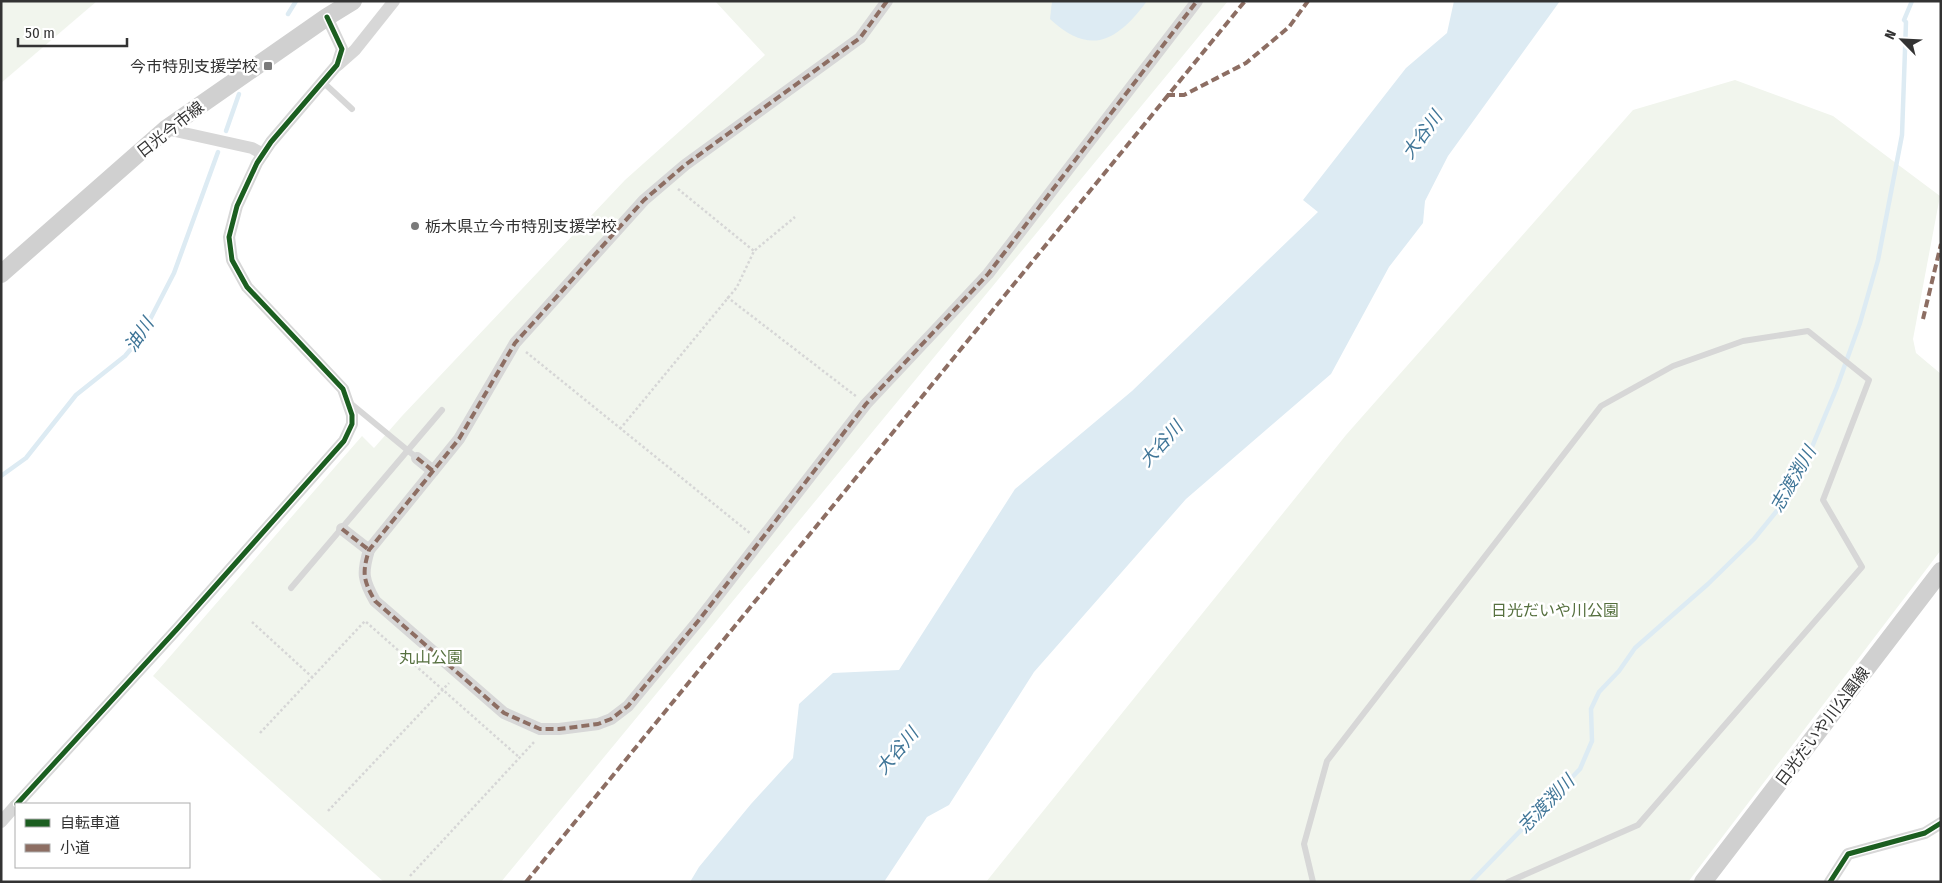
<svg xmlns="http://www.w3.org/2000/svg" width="1942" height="883" font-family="'Fira Sans Condensed','Noto Sans JP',sans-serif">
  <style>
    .green { fill: #f1f5ed }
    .water { fill: #ddebf3 }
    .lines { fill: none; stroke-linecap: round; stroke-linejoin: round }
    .stream { stroke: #ddebf3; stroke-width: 4.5 }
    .path { stroke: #d6d6d6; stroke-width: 2.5; stroke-dasharray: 2.5 2.5; stroke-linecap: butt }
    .lane { stroke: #d7d7d7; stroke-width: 6 }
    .street { stroke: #d7d7d7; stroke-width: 12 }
    .secondary { stroke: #d0d0d0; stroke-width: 18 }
    .quiet { stroke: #8d6e63; stroke-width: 4; stroke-dasharray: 8 4; stroke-linecap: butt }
    .cycleway-casing { stroke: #fff; stroke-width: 8 }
    .cycleway { stroke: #1b5e20; stroke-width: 5 }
    .poi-dot { fill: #7a7a7a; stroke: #fff; stroke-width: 2 }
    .labels { text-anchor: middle; stroke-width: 5; stroke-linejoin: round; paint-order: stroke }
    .poi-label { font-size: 16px; fill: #333; stroke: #fff; text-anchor: end }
    .street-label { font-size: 16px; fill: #333; stroke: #fff }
    .park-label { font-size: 16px; fill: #56703f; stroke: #fff }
    .water-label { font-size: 18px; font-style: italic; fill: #3f7597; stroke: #fff }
  </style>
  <rect width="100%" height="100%" fill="#fff"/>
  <g class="green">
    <polygon points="1,1 97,1 1,83"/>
    <polygon points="715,1 1228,1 501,882 384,882 153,676 362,436 374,448 402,416 625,180 765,55"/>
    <polygon points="1735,80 1833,116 1940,196 1913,339 1916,353 1941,374 1941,550 1688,882 986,882 1346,435 1633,110"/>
  </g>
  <g class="water">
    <path d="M1052,1H1147C1117,41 1091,57 1050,19Z"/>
    <polygon points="1454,1 1560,1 1448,156 1425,201 1423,223 1389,267 1331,374 1186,499 1034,672 949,805 927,817 884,882 690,882 699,867 751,804 793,758 799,704 833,673 899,670 1015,489 1132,391 1318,212 1303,200 1406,68 1447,33"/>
  </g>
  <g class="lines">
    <g class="stream">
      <polyline points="288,14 296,1"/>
      <polyline points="226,131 239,94"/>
      <polyline points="1,476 26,458 76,395 125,356 141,337 174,273 218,152"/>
      <polyline points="1471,882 1580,769 1592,741 1591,709 1599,692 1619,671 1635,648 1708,584 1754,539 1784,502 1802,471 1837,387 1860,323 1878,260 1902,135 1906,22 1904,20 1912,1"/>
    </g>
    <g class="path">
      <polyline points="678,189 754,251"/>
      <polyline points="727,297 857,397"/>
      <polyline points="526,352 751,534"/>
      <polyline points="620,429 737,287 754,251 795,217"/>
      <polyline points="252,622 312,677"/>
      <polyline points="260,733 365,621 520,758"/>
      <polyline points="328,811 449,683"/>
      <polyline points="410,876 535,741"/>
    </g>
    <g class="lane">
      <polyline points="324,83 352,109"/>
      <polyline points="349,402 417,458"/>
      <polyline points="291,588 442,410"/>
      <polyline points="1313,882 1304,844 1327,761 1601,406 1673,366 1743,341 1808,331 1869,380 1823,500 1862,567 1638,825 1508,882"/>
    </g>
    <g class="street">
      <path d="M887,1L860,38L685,165L644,200L515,343L459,439L369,550C362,573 363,580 375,601L504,713L540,729H559L598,724L611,719L628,706L699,620L866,404L988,274L1197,1"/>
      <polyline points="338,65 355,50 394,1"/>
      <polyline points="166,129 252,148 263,154"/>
      <polyline points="417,458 433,471"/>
      <polyline points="342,529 369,550"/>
      <polyline points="17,804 178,628 344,441 352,424 352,415 343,389 247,287 232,260 229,237 237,206 257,163 271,142 337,65 342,49 327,17"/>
      <polyline points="1,822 16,805"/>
      <polyline points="1830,882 1848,854 1925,833 1941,823"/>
    </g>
    <g class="secondary">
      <polyline points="1,274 166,129 327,17 353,1"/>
      <polyline points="1703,882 1941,571"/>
    </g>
    <g class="quiet">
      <path d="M887,1L860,38L685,165L644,200L515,343L459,439L369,550C362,573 363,580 375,601L504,713L540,729H559L598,724L611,719L628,706L699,620L866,404L988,274L1197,1"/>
      <polyline points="1167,95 1184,95 1246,63 1289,27 1308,1"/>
      <polyline points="1923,319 1941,244"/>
      <polyline points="417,458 433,471"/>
      <polyline points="342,529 369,550"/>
      <polyline points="526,882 1245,1"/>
    </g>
    <defs>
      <g id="cycleway">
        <polyline points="17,804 178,628 344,441 352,424 352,415 343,389 247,287 232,260 229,237 237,206 257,163 271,142 337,65 342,49 327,17"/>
        <polyline points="1830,882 1848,854 1925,833 1941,823"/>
      </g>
    </defs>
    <use href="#cycleway" class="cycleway-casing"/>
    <use href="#cycleway" class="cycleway"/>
  </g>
  <g class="poi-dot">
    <rect x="263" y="61" width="10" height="10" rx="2.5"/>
    <circle cx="415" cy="226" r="5"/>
  </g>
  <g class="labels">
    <g class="poi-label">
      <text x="258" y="72">今市特別支援学校</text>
      <text x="425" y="232" text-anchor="start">栃木県立今市特別支援学校</text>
    </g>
    <g class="street-label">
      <text transform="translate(170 129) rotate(-38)" y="6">日光今市線</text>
      <text transform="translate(1822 726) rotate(-53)" y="6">日光だいや川公園線</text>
    </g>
    <g class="park-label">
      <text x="1555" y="616">日光だいや川公園</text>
      <text x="431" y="663">丸山公園</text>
    </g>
    <g class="water-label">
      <text transform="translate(1422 135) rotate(-54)" y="6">大谷川</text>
      <text transform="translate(139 335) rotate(-56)" y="6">油川</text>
      <text transform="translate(1161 444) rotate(-48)" y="6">大谷川</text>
      <text transform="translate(1793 479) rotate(-60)" y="6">志渡渕川</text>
      <text transform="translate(897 751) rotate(-50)" y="6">大谷川</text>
      <text transform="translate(1546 804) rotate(-46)" y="6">志渡渕川</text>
    </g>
  </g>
  <rect width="1942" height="883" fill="none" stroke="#333333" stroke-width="5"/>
  <rect x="15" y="803" width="175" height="65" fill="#ffffff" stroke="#adadad"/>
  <rect x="25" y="819" width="25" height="8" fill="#1b5e20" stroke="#adadad"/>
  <text x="60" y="828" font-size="15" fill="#333333">自転車道</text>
  <rect x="25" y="844" width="25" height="8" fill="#8d6e63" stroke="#adadad"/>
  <text x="60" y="853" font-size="15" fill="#333333">小道</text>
  <g transform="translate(1902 40) rotate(294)" stroke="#ffffff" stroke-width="4" paint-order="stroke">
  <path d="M0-4L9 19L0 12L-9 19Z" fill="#333333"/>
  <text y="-8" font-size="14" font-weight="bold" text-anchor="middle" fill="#333333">N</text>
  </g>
  <path d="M18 38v8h109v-8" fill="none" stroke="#333333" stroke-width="2.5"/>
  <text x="25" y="38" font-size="15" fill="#333333" stroke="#ffffff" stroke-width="4" paint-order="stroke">50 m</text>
</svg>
